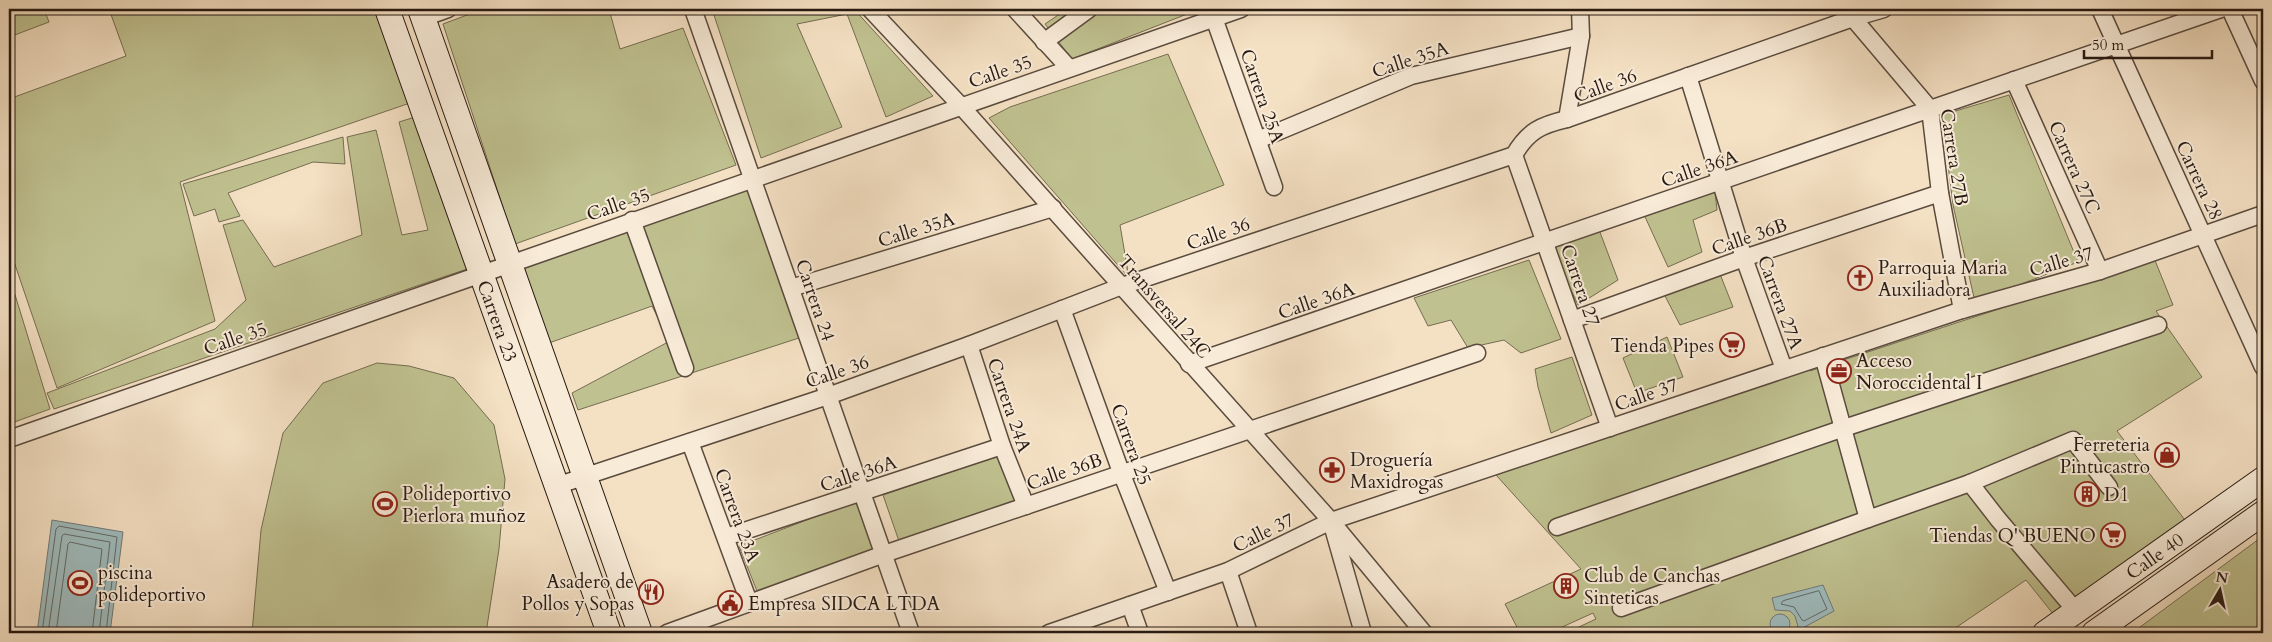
<svg xmlns="http://www.w3.org/2000/svg" width="2272" height="642" font-family="Cardo,serif">
  <style>
    .grass { fill: #c0c190; stroke: #746d51 }
    .water { fill: #9fbbbd; stroke: #6f7a79 }
    .lines { fill: none; stroke-linecap: round; stroke-linejoin: round }
    .shore { stroke: #636a68; stroke-width: 1 }
    .street-casing { stroke: #5a4b3e; stroke-width: 19 }
    .secondary-casing { stroke: #271912; stroke-width: 26 }
    .street { stroke: #f8ebd8; stroke-width: 16 }
    .secondary { stroke: #f8ebd8; stroke-width: 24 }
    .labels { text-anchor: middle; stroke-width: 4; stroke-linejoin: round; paint-order: stroke }
    .street-label { font-size: 19px; fill: #271912; stroke: #f8ebd8 }
    .poi-label { font-size: 19px; fill: #271912; stroke: #f8ebd8; text-anchor: start }
  </style>
  <rect width="100%" height="100%" fill="#f4e0c3"/>
  <filter id="stains"><feTurbulence type="fractalNoise" baseFrequency=".004" numOctaves="4"/><feColorMatrix values="0 0 0 0 .2 0 0 0 0 .09 0 0 0 0 .02 0 0 0 .5 -.17"/></filter>
  <radialGradient id="worn" r=".72"><stop offset=".6" stop-color="#630" stop-opacity="0"/><stop offset="1" stop-color="#630" stop-opacity=".3"/></radialGradient>
  <g class="grass">
    <polygon points="9,9 44,9 49,22 12,36 9,27"/>
    <polygon points="109,9 376,9 410,103 180,182 215,321 57,388 9,247 9,99 126,56"/>
    <polygon points="483,9 609,9 620,49 683,28 736,165 515,244 443,24"/>
    <polygon points="712,9 854,9 933,96 886,117 847,14 797,24 842,127 761,158"/>
    <polygon points="1067,9 1200,9 1072,59 1045,24"/>
    <polygon points="1168,54 1224,185 1120,225 1129,278 989,118 1010,107"/>
    <polygon points="2009,95 2078,262 1975,302 1953,205 1942,115"/>
    <polygon points="415,117 467,269 54,409 47,393 215,329 246,300 223,225 243,220 274,267 362,235 347,137 376,130 402,235 428,230 399,122"/>
    <polygon points="343,137 345,164 313,162 228,193 240,216 219,222 215,209 194,216 183,184"/>
    <polygon points="1714,183 1717,210 1693,220 1702,252 1668,267 1641,208"/>
    <polygon points="749,189 802,337 578,410 572,393 670,341 652,306 549,343 522,269"/>
    <polygon points="1598,227 1618,280 1578,305 1550,246"/>
    <polygon points="2154,258 2173,305 2156,311 2202,377 2117,431 2188,524 2054,615 2026,580 1948,633 1566,633 1596,619 1593,613 1549,633 1520,633 1505,604 1581,569 1496,475 1808,369 1810,371"/>
    <polygon points="1529,260 1561,339 1521,353 1504,340 1468,348 1451,320 1428,326 1414,298"/>
    <polygon points="1718,269 1733,307 1680,325 1664,294"/>
    <polygon points="9,275 50,409 9,424 9,381 13,379 9,368"/>
    <polygon points="1667,337 1683,377 1637,393 1623,358"/>
    <polygon points="1572,357 1592,415 1551,433 1538,387 1535,369"/>
    <polygon points="377,363 409,366 454,378 494,425 505,479 499,549 486,633 252,633 261,530 283,433 323,383"/>
    <polygon points="1004,454 1021,503 900,544 883,495"/>
    <polygon points="856,501 876,551 759,596 739,546"/>
    <polygon points="2263,536 2263,633 2132,633"/>
  </g>
  <g class="water">
    <polygon points="52,520 123,532 110,633 37,633"/>
    <polygon points="1823,585 1834,611 1799,630 1795,616 1790,611 1775,610 1772,598"/>
    <circle cx="1780" cy="624" r="10"/>
  </g>
  <g class="lines">
    <g class="shore">
      <polygon points="1819,591 1827,609 1804,621 1802,620 1794,607 1781,604 1783,601"/>
      <polyline points="42,633 56,529 59,526 117,537 106,633"/>
      <polyline points="48,633 62,536 64,534 110,542 99,633"/>
      <polyline points="56,633 68,544 70,542 102,549 92,633"/>
    </g>
    <defs>
      <g id="street">
        <polyline points="693,9 911,633"/>
        <polyline points="870,9 961,106 1331,521 1424,633"/>
        <polyline points="1015,9 1069,68"/>
        <polyline points="2100,9 2263,367"/>
        <polyline points="2230,9 2263,81"/>
        <polyline points="1847,11 1930,109 1940,193 1962,310"/>
        <polyline points="423,18 448,9"/>
        <polyline points="1214,18 1274,187"/>
        <polyline points="1044,42 1089,9"/>
        <polyline points="1688,76 1744,258 1784,369"/>
        <polyline points="2014,80 2100,271"/>
        <polyline points="1567,119 1581,36 1580,9"/>
        <polyline points="1258,140 1411,76 1581,36"/>
        <polyline points="1514,155 1610,428"/>
        <polyline points="632,220 685,368"/>
        <polyline points="791,288 1053,208"/>
        <polyline points="1062,309 1121,472 1168,592"/>
        <polyline points="1572,320 1744,258 1940,193"/>
        <polyline points="969,345 1002,446 1026,506"/>
        <polyline points="1823,356 1868,519 1970,483 1998,519 2076,611"/>
        <polyline points="1189,364 2221,9"/>
        <polyline points="9,439 1241,9"/>
        <polyline points="690,442 749,602"/>
        <polyline points="1970,483 2073,440 2109,487"/>
        <path d="M556,486L828,396L969,345L1122,286L1514,155C1528,131 1541,125 1567,119L1853,18L1884,9"/>
        <polyline points="1557,527 1844,428 2158,325"/>
        <polyline points="1333,528 1363,633"/>
        <polyline points="726,537 1002,446"/>
        <polyline points="1228,571 1249,633"/>
        <polyline points="1130,605 1140,633"/>
        <polyline points="1621,608 1868,519"/>
        <polyline points="667,633 884,554 1477,353"/>
        <polyline points="1049,633 1228,571 1331,521 1962,310 2100,271 2263,214"/>
      </g>
      <g id="secondary">
        <path id="s1" d="M387,9L609,633"/>
        <polyline points="420,9 640,633"/>
        <path id="s2" d="M2045,633L2263,479"/>
        <polyline points="2094,633 2263,513"/>
      </g>
    </defs>
    <use href="#street" class="street-casing"/>
    <use href="#secondary" class="secondary-casing"/>
    <use href="#street" class="street"/>
    <use href="#secondary" class="secondary"/>
  </g>
  <defs>
    <symbol id="church-ring" viewBox="-11 -11 22 22"><circle r="9.5" fill="#f8ebd8" stroke="#8f2418" stroke-width="1.5"/><path d="M-1.2-6h2.4v3.5h3.3v2.4h-3.3V6h-2.4V-.1h-3.3v-2.4h3.3Z" fill="#8f2418"/></symbol>
    <symbol id="supermarket-ring" viewBox="-11 -11 22 22"><circle r="9.5" fill="#f8ebd8" stroke="#8f2418" stroke-width="1.5"/><path d="M-6-5.5h2.5l.6 2H6L4.5 2H-2.5L-4.4-4H-6ZM-1.5 3.2a1.3 1.3 0 1 0 .1 0ZM3 3.2a1.3 1.3 0 1 0 .1 0Z" fill="#8f2418"/></symbol>
    <symbol id="office-ring" viewBox="-11 -11 22 22"><circle r="9.5" fill="#f8ebd8" stroke="#8f2418" stroke-width="1.5"/><path d="M-6-3h4V-5.5h4V-3h4V5H-6ZM-1-4.5V-3h2v-1.5ZM-6 0V1H6V0Z" fill="#8f2418"/></symbol>
    <symbol id="shop-ring" viewBox="-11 -11 22 22"><circle r="9.5" fill="#f8ebd8" stroke="#8f2418" stroke-width="1.5"/><path d="M-5-2.5h2.3a2.7 3.5 0 0 1 5.4 0H5L5.5 6h-11ZM-1.5-2.5h3a1.5 2.3 0 0 0-3 0Z" fill="#8f2418"/></symbol>
    <symbol id="pharmacy-ring" viewBox="-11 -11 22 22"><circle r="9.5" fill="#f8ebd8" stroke="#8f2418" stroke-width="1.5"/><path d="M-2-6h4v4h4v4h-4v4h-4v-4h-4v-4h4Z" fill="#8f2418"/></symbol>
    <symbol id="building-ring" viewBox="-11 -11 22 22"><circle r="9.5" fill="#f8ebd8" stroke="#8f2418" stroke-width="1.5"/><path d="M-4-6H4V6H1V3H-1V6H-4ZM-2.5-4.3h1.7v1.8h-1.7ZM.8-4.3h1.7v1.8H.8ZM-2.5-1h1.7V.8h-1.7ZM.8-1h1.7V.8H.8Z" fill="#8f2418"/></symbol>
    <symbol id="stadium-ring" viewBox="-11 -11 22 22"><circle r="9.5" fill="#f8ebd8" stroke="#8f2418" stroke-width="1.5"/><path d="M0-5a6.5 5 0 1 0 0 10a6.5 5 0 1 0 0-10ZM-3.5-1.8h7v3.6h-7Z" fill="#8f2418"/></symbol>
    <symbol id="restaurant-ring" viewBox="-11 -11 22 22"><circle r="9.5" fill="#f8ebd8" stroke="#8f2418" stroke-width="1.5"/><path d="M-5-6h1v4h1v-4h1v4h1v-4h1v5L-1.5 .5V6h-2V.5L-5-1ZM5-6V6H3V1.5H1.5Q1.5-4 5-6Z" fill="#8f2418"/></symbol>
    <symbol id="civic-ring" viewBox="-11 -11 22 22"><circle r="9.5" fill="#f8ebd8" stroke="#8f2418" stroke-width="1.5"/><path d="M-.6-6.5H3V-4.5H.6V-3L4-1V1h2V6H-6V1h2V-1L-.6-3ZM-1.2 2.5V6h2.4V2.5Z" fill="#8f2418"/></symbol>
  </defs>
  <g fill-rule="evenodd">
    <use href="#church-ring" x="1846" y="264" width="28" height="28"/>
    <use href="#supermarket-ring" x="1718" y="331" width="28" height="28"/>
    <use href="#office-ring" x="1825" y="357" width="28" height="28"/>
    <use href="#shop-ring" x="2153" y="441" width="28" height="28"/>
    <use href="#pharmacy-ring" x="1318" y="456" width="28" height="28"/>
    <use href="#building-ring" x="2073" y="480" width="28" height="28"/>
    <use href="#stadium-ring" x="371" y="490" width="28" height="28"/>
    <use href="#supermarket-ring" x="2099" y="521" width="28" height="28"/>
    <use href="#stadium-ring" x="66" y="569" width="28" height="28"/>
    <use href="#building-ring" x="1552" y="572" width="28" height="28"/>
    <use href="#restaurant-ring" x="637" y="578" width="28" height="28"/>
    <use href="#civic-ring" x="716" y="589" width="28" height="28"/>
  </g>
  <g class="labels">
    <g class="street-label">
      <text transform="translate(1410 59) rotate(-18)" y="7">Calle 35A</text>
      <text transform="translate(1000 71) rotate(-19)" y="7">Calle 35</text>
      <text transform="translate(1605 85) rotate(-20)" y="7">Calle 36</text>
      <text transform="translate(1263 96) rotate(71)" y="7">Carrera 25A</text>
      <text transform="translate(1955 157) rotate(81)" y="7">Carrera 27B</text>
      <text transform="translate(2075 167) rotate(66)" y="7">Carrera 27C</text>
      <text transform="translate(1699 168) rotate(-19)" y="7">Calle 36A</text>
      <text transform="translate(2200 180) rotate(65)" y="7">Carrera 28</text>
      <text transform="translate(618 204) rotate(-19)" y="7">Calle 35</text>
      <text transform="translate(916 229) rotate(-17)" y="7">Calle 35A</text>
      <text transform="translate(1218 233) rotate(-19)" y="7">Calle 36</text>
      <text transform="translate(1749 236) rotate(-19)" y="7">Calle 36B</text>
      <text transform="translate(2061 261) rotate(-16)" y="7">Calle 37</text>
      <text transform="translate(1581 285) rotate(71)" y="7">Carrera 27</text>
      <text transform="translate(816 300) rotate(71)" y="7">Carrera 24</text>
      <text transform="translate(1316 300) rotate(-19)" y="7">Calle 36A</text>
      <text transform="translate(1781 302) rotate(70)" y="7">Carrera 27A</text>
      <text transform="translate(1165 306) rotate(49)" y="7">Transversal 24C</text>
      <text dy="7" stroke="none"><textPath href="#s1" startOffset="331">Carrera 23</textPath></text>
      <text transform="translate(235 338) rotate(-19)" y="7">Calle 35</text>
      <text transform="translate(837 371) rotate(-19)" y="7">Calle 36</text>
      <text transform="translate(1646 394) rotate(-19)" y="7">Calle 37</text>
      <text transform="translate(1010 405) rotate(71)" y="7">Carrera 24A</text>
      <text transform="translate(1132 444) rotate(70)" y="7">Carrera 25</text>
      <text transform="translate(1064 471) rotate(-19)" y="7">Calle 36B</text>
      <text transform="translate(858 473) rotate(-18)" y="7">Calle 36A</text>
      <text transform="translate(738 515) rotate(70)" y="7">Carrera 23A</text>
      <text transform="translate(1263 532) rotate(-26)" y="7">Calle 37</text>
      <text dy="7" stroke="none"><textPath href="#s2" startOffset="134">Calle 40</textPath></text>
    </g>
    <g class="poi-label">
      <text x="1878" y="274">Parroquia Maria<tspan x="1878" dy="22">Auxiliadora</tspan></text>
      <text x="1714" y="352" text-anchor="end">Tienda Pipes</text>
      <text x="1856" y="367">Acceso<tspan x="1856" dy="22">Noroccidental I</tspan></text>
      <text x="2150" y="451" text-anchor="end">Ferreteria<tspan x="2150" dy="22">Pintucastro</tspan></text>
      <text x="1350" y="466">Droguería<tspan x="1350" dy="22">Maxidrogas</tspan></text>
      <text x="402" y="500">Polideportivo<tspan x="402" dy="22">Pierlora muñoz</tspan></text>
      <text x="2104" y="501">D1</text>
      <text x="2096" y="542" text-anchor="end">Tiendas Q' BUENO</text>
      <text x="98" y="579">piscina<tspan x="98" dy="22">polideportivo</tspan></text>
      <text x="1584" y="582">Club de Canchas<tspan x="1584" dy="22">Sinteticas</tspan></text>
      <text x="634" y="588" text-anchor="end">Asadero de<tspan x="634" dy="22">Pollos y Sopas</tspan></text>
      <text x="748" y="610">Empresa SIDCA LTDA</text>
    </g>
  </g>
  <rect width="2272" height="642" fill="none" stroke="#f4e0c3" stroke-width="30"/>
  <rect x="10" y="10" width="2252" height="622" fill="none" stroke="#271912" stroke-width="2.5"/>
  <rect x="15" y="15" width="2242" height="612" fill="none" stroke="#271912"/>
  <g transform="translate(2220 590) rotate(9)" stroke="#f8ebd8" stroke-width="4" paint-order="stroke">
  <path d="M0-4L9 19L0 12L-9 19Z" fill="#271912"/>
  <text y="-8" font-size="14" font-weight="bold" text-anchor="middle" fill="#271912">N</text>
  </g>
  <path d="M2084 50v8h128v-8" fill="none" stroke="#271912" stroke-width="2.5"/>
  <text x="2092" y="50" font-size="15" fill="#271912" stroke="#f8ebd8" stroke-width="4" paint-order="stroke">50 m</text>
  <rect width="100%" height="100%" filter="url(#stains)"/>
  <rect width="100%" height="100%" fill="url(#worn)"/>
</svg>
